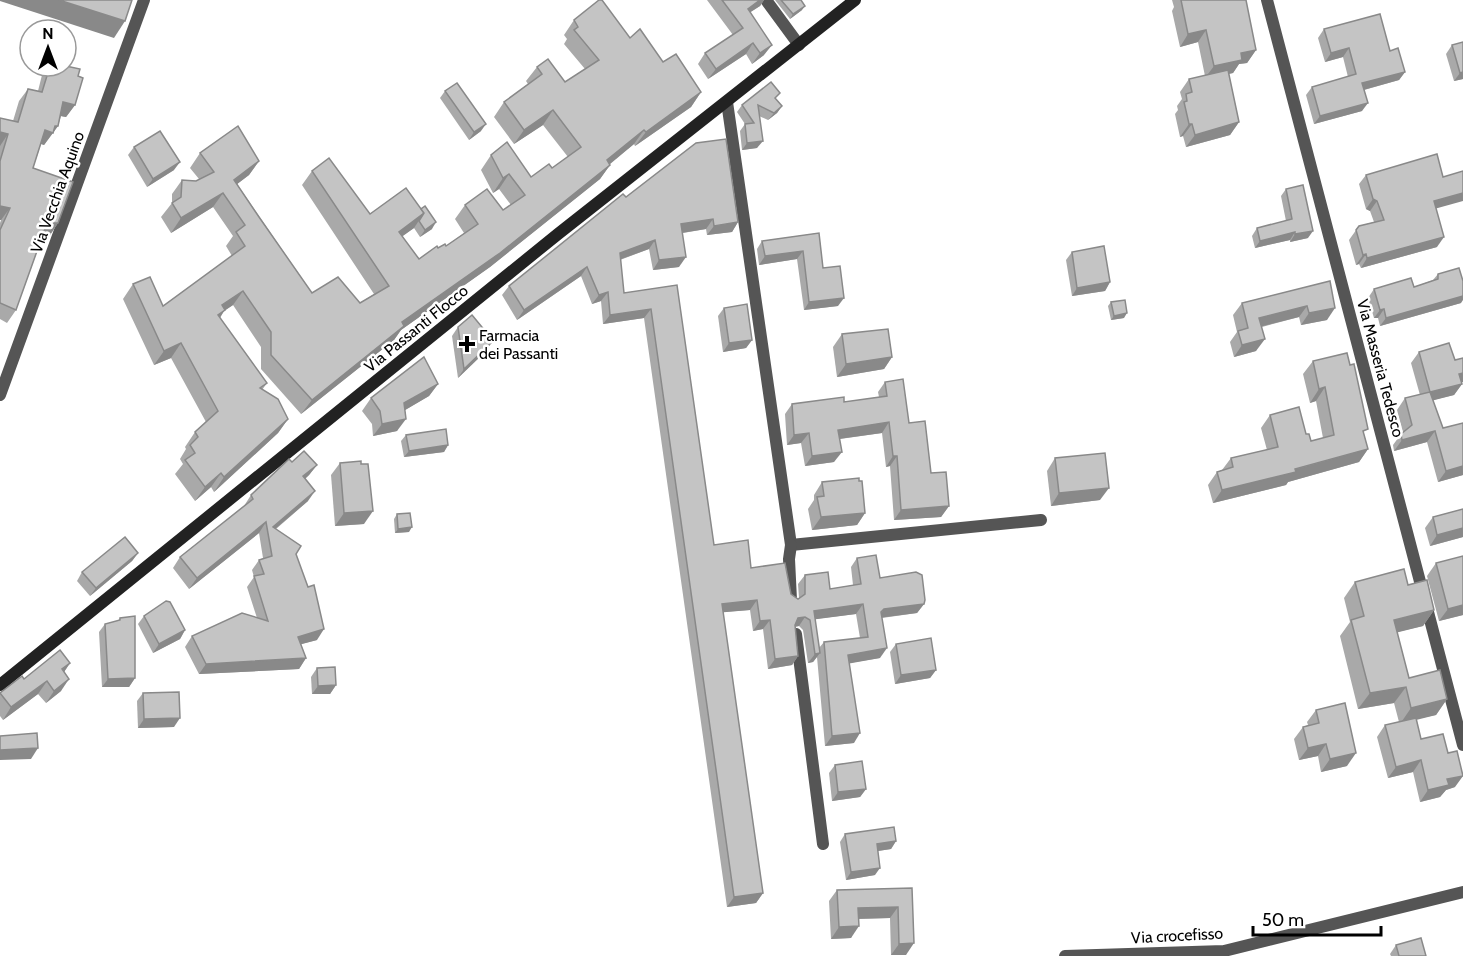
<svg xmlns="http://www.w3.org/2000/svg" width="1463" height="956" font-family="Cabin,sans-serif">
  <style>
    .lines { fill: none; stroke-linecap: round; stroke-linejoin: round }
    .minor { stroke: #555; stroke-width: 12 }
    .secondary { stroke: #222; stroke-width: 12 }
    .wall { fill: #a9a9a9; fill-rule: evenodd }
    .shaded-wall { fill: #898989 }
    .building { fill: #c4c4c4; stroke: #898989; stroke-width: 1.5 }
    .poi-dot { fill: #000; stroke: #fff; stroke-width: 2 }
    .labels { text-anchor: middle; stroke-width: 5; stroke-linejoin: round; paint-order: stroke }
    .street-label { font-size: 16px; fill: #000; stroke: #fff }
    .poi-label { font-size: 16px; fill: #000; stroke: #fff; text-anchor: start }
  </style>
  <rect width="100%" height="100%" fill="#fff"/>
  <g class="lines">
    <g class="minor">
      <polyline points="766,0 799,45"/>
      <polyline points="1267,0 1463,745"/>
      <polyline points="727,102 791,545 1041,520"/>
      <polyline points="0,395 144,0"/>
      <polyline points="791,600 789,559 791,545"/>
      <polyline points="796,634 823,844"/>
      <polyline points="1065,956 1224,951 1463,892"/>
    </g>
    <polyline class="secondary" points="0,685 558,234 855,0"/>
  </g>
  <g class="wall">
    <polygon points="707,0 764,0 760,6 750,12 764,55 752,64 746,54 708,79 698,64 705,53 733,35"/>
    <polygon points="775,0 801,0 802,10 790,19"/>
    <polygon points="1172,0 1246,0 1256,50 1247,63 1239,64 1233,73 1229,74 1239,122 1230,135 1186,147 1183,136 1180,137 1175,114 1178,110 1177,106 1182,99 1180,92 1189,79 1205,76 1198,42 1180,47 1172,11 1174,7"/>
    <polygon points="574,20 630,38 663,62 701,92 691,107 635,146 634,144 609,164 610,165 600,179 490,267 401,330 394,340 301,414 261,369 261,347 233,305 224,311 220,318 267,383 262,390 288,419 278,433 214,492 211,487 195,501 175,474 183,464 180,459 186,449 185,447 195,432 206,422 171,358 154,365 123,299 133,284 163,306 232,256 226,246 233,236 213,207 171,233 161,217 172,203 172,194 182,180 196,181 199,179 190,168 200,153 259,161 249,175 237,184 312,293 360,303 374,294 302,185 312,171 370,214 406,188 432,229 420,237 414,228 402,236 419,259 438,248 446,246 464,233 455,219 465,205 503,210 511,205 499,189 493,193 481,170 491,155 531,177 552,168 568,157 543,125 514,144 494,117 504,102 528,84 526,81 537,67 565,82 585,69 564,44 567,39 564,35"/>
    <polygon points="1324,29 1390,51 1405,72 1399,80 1364,90 1362,111 1314,124 1306,95 1312,87 1348,77 1343,57 1325,62 1318,38"/>
    <polygon points="1452,45 1463,79 1454,81 1446,54"/>
    <polygon points="48,66 66,66 78,76 75,105 66,117 61,116 58,126 44,145 41,144 33,168 58,223 50,235 43,235 16,310 7,323 0,319 0,223 1,220 0,220 0,118 13,121 19,101 28,89 38,91 42,75"/>
    <polygon points="445,91 481,131 469,140 440,98"/>
    <polygon points="776,99 782,106 777,113 768,120 759,116 757,148 742,150 740,131 745,124 737,112 742,105"/>
    <polygon points="134,147 174,170 147,187 128,155"/>
    <polygon points="1366,175 1436,208 1437,247 1361,268 1359,264 1356,265 1349,240 1359,226 1374,222 1370,211 1366,209 1359,184"/>
    <polygon points="1286,189 1308,238 1290,242 1290,240 1255,248 1252,236 1257,228 1286,221 1281,196"/>
    <path d="M626,197L738,222L732,232L707,235L706,229L683,233L679,267L653,270L649,249L620,260L624,293L677,285L714,545L751,568L798,599L799,598L798,584L805,575L830,589L853,585L851,567L857,558L880,578L924,604L917,613L882,618L880,658L849,663L854,743L825,746L817,657L813,662L808,663L803,630L799,626L795,627L798,656L792,665L768,669L763,629L753,631L750,610L723,612L763,893L756,903L727,907L644,318L603,324L601,301L592,304L581,276L517,320L502,295L509,286ZM856,614L860,638L824,642L819,648L815,619Z"/>
    <polygon points="819,233 823,268 838,306 804,310 797,259 759,265 757,249 762,241"/>
    <polygon points="1072,252 1110,282 1105,291 1072,296 1066,260"/>
    <polygon points="1438,274 1461,303 1380,326 1378,318 1374,318 1368,298 1374,289 1414,287 1433,280"/>
    <polygon points="1330,281 1327,320 1301,325 1299,317 1262,327 1256,351 1234,357 1230,342 1237,332 1233,315 1242,303"/>
    <polygon points="1111,302 1124,318 1111,320 1108,306"/>
    <polygon points="724,308 752,340 746,348 723,352 718,316"/>
    <polygon points="458,327 491,343 485,352 458,378 452,336"/>
    <polygon points="842,334 892,357 884,369 837,377 833,347"/>
    <polygon points="1419,352 1455,360 1463,382 1461,382 1462,384 1454,395 1433,400 1443,428 1463,423 1463,475 1438,482 1427,442 1394,451 1393,445 1401,434 1403,432 1397,410 1405,398 1420,395 1411,363"/>
    <polygon points="1313,361 1364,434 1368,449 1359,462 1288,482 1286,485 1213,503 1208,485 1217,472 1222,470 1231,458 1267,450 1261,428 1270,415 1306,434 1311,441 1323,438 1316,401 1310,403 1303,374"/>
    <polygon points="885,382 909,423 931,473 949,506 941,517 894,520 890,466 886,467 882,433 840,439 834,462 805,466 801,443 787,445 785,414 792,404 844,402 879,397 878,392"/>
    <polygon points="438,384 429,396 405,410 397,431 373,436 372,424 362,411 371,398"/>
    <polygon points="406,435 448,445 444,452 404,457 401,441"/>
    <polygon points="1055,458 1100,500 1051,506 1047,471"/>
    <polygon points="292,462 317,465 309,475 305,479 308,501 276,529 296,554 317,640 301,644 306,658 299,669 199,674 185,647 192,636 257,618 247,587 254,577 252,570 259,560 263,558 259,533 189,589 173,568 180,557 244,506 251,495"/>
    <polygon points="340,463 364,524 335,526 331,475"/>
    <polygon points="859,481 865,513 857,525 812,530 808,509 814,500 814,495 822,482"/>
    <polygon points="1463,509 1463,537 1430,546 1425,528 1433,517"/>
    <polygon points="397,514 409,532 395,533 394,519"/>
    <polygon points="138,553 132,561 90,596 77,581 82,572"/>
    <polygon points="1436,563 1463,615 1439,621 1427,576"/>
    <polygon points="1355,582 1408,585 1434,610 1423,626 1397,632 1409,678 1447,699 1436,715 1416,719 1421,739 1455,787 1446,790 1440,797 1420,802 1413,772 1388,778 1377,737 1385,725 1399,722 1394,703 1358,709 1340,636 1350,622 1344,598"/>
    <polygon points="144,616 185,630 180,639 153,653 138,624"/>
    <polygon points="120,618 135,678 129,687 102,687 99,632 105,624 118,621"/>
    <polygon points="896,644 936,670 930,678 895,684 890,652"/>
    <polygon points="70,663 64,672 61,691 46,703 38,694 3,720 0,716 0,693 24,679"/>
    <polygon points="317,668 336,685 330,694 312,694 311,677"/>
    <polygon points="143,693 174,727 138,728 137,701"/>
    <polygon points="1316,710 1347,766 1321,772 1318,756 1299,760 1294,739 1303,727 1308,725 1307,722"/>
    <polygon points="835,765 866,789 860,797 832,801 829,773"/>
    <polygon points="845,834 896,841 891,849 878,851 875,875 846,880 840,842"/>
    <polygon points="912,888 906,955 891,955 890,918 859,919 851,938 831,939 829,901 837,890"/>
    <polygon points="1396,945 1426,956 1391,956 1390,954"/>
  </g>
  <g class="shaded-wall">
    <polygon points="0,0 59,0 125,21 114,38 0,1"/>
    <polygon points="760,0 764,0 760,6 740,19 748,9"/>
    <polygon points="805,6 802,10 790,19 793,14"/>
    <polygon points="1206,30 1198,42 1180,47 1188,34"/>
    <polygon points="753,43 746,54 708,79 716,69"/>
    <polygon points="772,45 764,55 752,64 760,53"/>
    <polygon points="1349,48 1343,57 1325,62 1331,53"/>
    <polygon points="1256,50 1247,63 1239,64 1233,73 1205,78 1214,66 1241,53"/>
    <polygon points="1405,72 1399,80 1356,92 1362,83"/>
    <polygon points="1463,72 1463,79 1454,81 1460,73"/>
    <polygon points="701,92 691,107 635,146 646,132"/>
    <polygon points="63,102 75,105 66,117 55,115"/>
    <polygon points="1368,103 1362,111 1314,124 1320,116"/>
    <polygon points="782,106 777,113 768,120 774,113"/>
    <polygon points="553,110 543,125 514,144 524,130"/>
    <polygon points="1239,122 1230,135 1186,147 1195,135"/>
    <polygon points="486,124 481,131 469,140 474,132"/>
    <polygon points="1189,124 1192,124 1183,136 1180,137"/>
    <polygon points="55,126 58,126 44,145 36,142 45,130"/>
    <polygon points="644,130 634,144 597,175 607,160"/>
    <polygon points="0,132 8,134 0,146"/>
    <polygon points="763,141 757,148 742,150 747,143"/>
    <polygon points="259,161 249,175 224,194 234,180"/>
    <polygon points="180,162 174,170 147,187 153,179"/>
    <polygon points="610,165 600,179 490,267 401,330 394,340 301,414 312,400 402,322"/>
    <polygon points="509,174 499,189 493,193 503,178"/>
    <polygon points="223,193 213,207 171,233 181,218"/>
    <polygon points="1463,193 1463,201 1427,211 1434,201"/>
    <polygon points="1373,199 1377,201 1370,211 1366,209"/>
    <polygon points="0,206 10,208 1,220 0,220"/>
    <polygon points="424,213 414,228 389,246 399,232"/>
    <polygon points="713,219 706,229 675,234 681,224"/>
    <polygon points="436,222 432,229 420,237 425,230"/>
    <polygon points="738,222 732,232 707,235 714,226"/>
    <polygon points="47,223 58,223 50,235 39,235"/>
    <polygon points="1313,231 1308,238 1290,242 1295,234"/>
    <polygon points="1295,232 1290,240 1255,248 1260,241"/>
    <polygon points="1444,237 1437,247 1361,268 1367,258"/>
    <polygon points="655,240 649,249 613,262 620,253"/>
    <polygon points="803,251 797,259 759,265 765,256"/>
    <polygon points="1366,254 1359,264 1356,265 1363,255"/>
    <polygon points="686,257 679,267 653,270 659,260"/>
    <polygon points="587,267 581,276 517,320 524,310"/>
    <polygon points="1110,282 1105,291 1072,296 1077,288"/>
    <polygon points="243,291 233,305 224,311 215,325 222,305"/>
    <polygon points="608,292 601,301 592,304 599,295"/>
    <polygon points="1463,296 1463,300 1461,303 1380,326 1386,318"/>
    <polygon points="844,298 838,306 804,310 809,302"/>
    <polygon points="1307,306 1299,317 1251,329 1259,318"/>
    <polygon points="1335,308 1327,320 1301,325 1309,313"/>
    <polygon points="651,309 644,318 603,324 610,315"/>
    <polygon points="1384,309 1378,318 1374,318 1380,310"/>
    <polygon points="1127,313 1124,318 1111,320 1114,316"/>
    <polygon points="1265,339 1256,351 1234,357 1242,345"/>
    <polygon points="752,340 746,348 723,352 729,343"/>
    <polygon points="181,343 171,358 154,365 164,351"/>
    <polygon points="491,343 485,352 458,378 464,369"/>
    <polygon points="892,357 884,369 837,377 846,364"/>
    <polygon points="1463,373 1463,382 1451,385 1459,374"/>
    <polygon points="438,384 429,396 395,416 404,403"/>
    <polygon points="1462,384 1454,395 1423,403 1430,392"/>
    <polygon points="1325,387 1316,401 1310,403 1319,389"/>
    <polygon points="288,419 278,433 214,492 224,477"/>
    <polygon points="406,419 397,431 373,436 382,424"/>
    <polygon points="889,422 882,433 831,440 838,430"/>
    <polygon points="1435,431 1427,442 1394,451 1402,440"/>
    <polygon points="809,433 801,443 787,445 794,435"/>
    <polygon points="448,445 444,452 404,457 409,451"/>
    <polygon points="1368,449 1359,462 1288,482 1286,485 1213,503 1222,490"/>
    <polygon points="842,452 834,462 805,466 812,456"/>
    <polygon points="893,456 897,456 890,466 886,467"/>
    <polygon points="317,465 309,475 296,487 303,476"/>
    <polygon points="1463,466 1463,475 1438,482 1446,471"/>
    <polygon points="221,473 211,487 195,501 205,487"/>
    <polygon points="1109,488 1100,500 1051,506 1059,493"/>
    <polygon points="315,491 308,501 268,535 273,527"/>
    <polygon points="949,506 941,517 894,520 901,510"/>
    <polygon points="373,511 364,524 335,526 344,513"/>
    <polygon points="865,513 857,525 812,530 821,517"/>
    <polygon points="266,522 259,533 189,589 197,578"/>
    <polygon points="412,527 409,532 395,533 398,529"/>
    <polygon points="1463,528 1463,537 1430,546 1437,535"/>
    <polygon points="138,553 132,561 90,596 96,588"/>
    <polygon points="757,600 750,610 715,613 722,604"/>
    <polygon points="863,604 856,614 810,620 814,611"/>
    <polygon points="924,604 917,613 878,618 884,609"/>
    <polygon points="1463,605 1463,615 1439,621 1448,609"/>
    <polygon points="1434,610 1423,626 1383,636 1394,620"/>
    <polygon points="805,617 799,626 792,627 798,618"/>
    <polygon points="770,620 763,629 753,631 760,621"/>
    <polygon points="324,629 317,640 291,647 298,637"/>
    <polygon points="185,630 180,639 153,653 159,644"/>
    <polygon points="887,648 880,658 841,665 848,655"/>
    <polygon points="820,653 813,662 808,663 815,654"/>
    <polygon points="798,656 792,665 768,669 775,659"/>
    <polygon points="306,658 299,669 199,674 206,664"/>
    <polygon points="70,663 62,675 62,669"/>
    <polygon points="936,670 930,678 895,684 901,675"/>
    <polygon points="135,678 129,687 102,687 108,679"/>
    <polygon points="69,679 61,691 46,703 54,691"/>
    <polygon points="47,681 38,694 3,720 11,707"/>
    <polygon points="336,685 330,694 312,694 318,686"/>
    <polygon points="1406,687 1394,703 1358,709 1370,693"/>
    <polygon points="1447,699 1436,715 1400,724 1411,708"/>
    <polygon points="180,718 174,727 138,728 144,719"/>
    <polygon points="860,733 854,743 825,746 832,736"/>
    <polygon points="1326,744 1318,756 1299,760 1308,748"/>
    <polygon points="38,748 31,759 0,760 0,750"/>
    <polygon points="1356,753 1347,766 1321,772 1330,759"/>
    <polygon points="1421,760 1413,772 1388,778 1396,767"/>
    <polygon points="1463,776 1455,787 1446,790 1440,797 1420,802 1428,790 1447,779"/>
    <polygon points="866,789 860,797 832,801 838,792"/>
    <polygon points="896,841 891,849 871,852 877,844"/>
    <polygon points="880,868 875,875 846,880 851,872"/>
    <polygon points="763,893 756,903 727,907 734,897"/>
    <polygon points="898,907 890,918 850,919 858,908"/>
    <polygon points="859,926 851,938 831,939 839,927"/>
    <polygon points="914,943 906,955 891,955 899,944"/>
  </g>
  <g class="building">
    <polygon points="59,0 132,0 125,21"/>
    <polygon points="599,0 602,0 630,38 640,29 663,62 676,54 701,92 646,132 644,130 607,160 610,165 500,253 402,322 404,326 312,400 271,355 271,332 243,291 222,305 225,310 218,315 267,383 260,388 278,399 288,419 224,477 221,473 205,487 185,460 195,453 190,445 198,437 195,432 218,411 181,343 164,351 133,284 150,277 163,306 245,246 236,232 245,225 223,193 181,218 172,203 181,197 182,180 196,181 214,172 200,153 238,126 259,161 234,180 259,217 312,293 338,277 360,303 389,286 312,171 329,158 370,214 406,188 424,213 399,232 419,259 437,246 438,248 445,244 446,246 478,224 465,205 487,189 503,210 525,195 509,174 503,178 491,155 507,142 531,177 549,164 552,168 581,147 553,110 524,130 504,102 542,74 537,67 548,59 565,82 599,60 574,30 578,27 574,20"/>
    <polygon points="722,0 760,0 748,9 772,45 760,53 753,43 716,69 705,53 743,28"/>
    <polygon points="781,0 801,0 805,6 793,14"/>
    <polygon points="1181,0 1246,0 1256,50 1241,53 1242,60 1214,66 1206,30 1188,34"/>
    <polygon points="1380,14 1390,51 1398,48 1405,72 1362,83 1368,103 1320,116 1312,87 1356,74 1349,48 1331,53 1324,29"/>
    <polygon points="1463,42 1463,72 1460,73 1452,45"/>
    <polygon points="50,66 66,66 80,69 78,76 83,78 75,105 63,102 58,126 55,126 53,133 45,130 33,168 73,182 58,223 47,223 16,310 0,303 0,230 10,208 0,206 0,161 8,134 0,132 0,118 18,122 28,89 42,92"/>
    <polygon points="1228,70 1239,122 1195,135 1192,124 1189,124 1184,102 1187,101 1186,94 1192,92 1189,79"/>
    <polygon points="771,82 780,93 775,98 782,106 774,113 758,105 763,141 747,143 745,124 754,123 742,105"/>
    <polygon points="457,83 486,124 474,132 445,91"/>
    <polygon points="160,131 180,162 153,179 134,147"/>
    <polygon points="726,139 738,222 714,226 713,219 681,224 686,257 659,260 655,240 620,253 624,293 677,285 714,545 748,540 751,568 785,563 791,594 798,599 805,594 805,575 828,572 830,589 861,584 857,558 876,555 880,578 916,572 922,575 925,600 924,604 884,609 881,612 887,648 848,655 860,733 832,736 824,642 868,637 863,604 814,611 820,653 815,654 810,620 805,617 798,618 795,625 798,656 775,659 770,620 760,621 757,600 722,604 763,893 734,897 651,309 610,315 608,292 599,295 587,267 524,310 509,286 623,194 626,197 696,143"/>
    <polygon points="1437,154 1443,177 1463,171 1463,193 1434,201 1444,237 1367,258 1366,254 1363,255 1356,230 1359,226 1384,220 1377,201 1373,199 1366,175"/>
    <polygon points="1303,185 1313,231 1295,234 1295,232 1260,241 1257,228 1292,219 1286,189"/>
    <polygon points="425,206 436,222 425,230 419,221 424,213 421,209"/>
    <polygon points="819,233 823,268 840,266 844,298 809,302 803,251 765,256 762,241"/>
    <polygon points="1104,246 1110,282 1077,288 1072,252"/>
    <polygon points="1459,268 1463,281 1463,296 1386,318 1384,309 1380,310 1374,289 1411,278 1414,287 1438,279 1438,274"/>
    <polygon points="1330,281 1335,308 1309,313 1307,306 1259,318 1265,339 1242,345 1238,331 1248,328 1242,303"/>
    <polygon points="1125,300 1127,313 1114,316 1111,302"/>
    <polygon points="747,304 752,340 729,343 724,308"/>
    <polygon points="472,315 491,338 491,343 464,369 458,327"/>
    <polygon points="888,329 892,357 846,364 842,334"/>
    <polygon points="1449,343 1455,360 1463,358 1463,373 1459,374 1462,384 1430,392 1443,428 1463,423 1463,466 1446,471 1435,431 1402,440 1401,434 1412,425 1405,398 1430,392 1419,352"/>
    <polygon points="1347,353 1350,365 1354,364 1368,429 1363,431 1368,449 1295,469 1296,472 1222,490 1217,472 1233,467 1231,458 1278,447 1270,415 1299,407 1306,434 1309,434 1311,441 1334,435 1325,387 1319,389 1313,361"/>
    <polygon points="424,357 438,384 404,403 406,419 382,424 380,411 371,398"/>
    <polygon points="903,379 909,423 925,421 931,473 946,472 949,506 901,510 897,456 893,456 889,422 838,430 842,452 812,456 809,433 794,435 792,404 844,397 844,402 887,396 885,382"/>
    <polygon points="446,429 448,445 409,451 406,435"/>
    <polygon points="304,451 317,465 303,476 315,491 273,527 301,546 296,554 308,587 314,585 324,629 298,637 306,658 206,664 192,636 242,613 268,621 254,576 264,574 259,560 272,556 266,522 197,578 180,557 253,499 251,495 289,459 292,462"/>
    <polygon points="1105,453 1109,488 1059,493 1055,458"/>
    <polygon points="361,461 361,464 368,464 373,511 344,513 340,463"/>
    <polygon points="859,478 859,481 862,481 865,513 821,517 817,497 824,496 822,482"/>
    <polygon points="1463,509 1463,528 1437,535 1433,517"/>
    <polygon points="410,513 412,527 398,529 397,514"/>
    <polygon points="125,537 138,553 96,588 82,572"/>
    <polygon points="1463,556 1463,605 1448,609 1436,563"/>
    <polygon points="1404,569 1408,585 1427,580 1434,610 1394,620 1409,678 1440,670 1447,699 1411,708 1406,687 1370,693 1351,620 1364,616 1355,582"/>
    <polygon points="166,601 170,602 185,630 159,644 144,616"/>
    <polygon points="135,616 135,678 108,679 105,624 120,620 120,618"/>
    <polygon points="931,638 936,670 901,675 896,644"/>
    <polygon points="60,650 70,663 62,669 69,679 54,691 47,681 11,707 0,693 22,676 24,679"/>
    <polygon points="335,667 336,685 318,686 317,668"/>
    <polygon points="179,692 180,718 144,719 143,693"/>
    <polygon points="1345,703 1356,753 1330,759 1326,744 1308,748 1303,727 1319,723 1316,710"/>
    <polygon points="1416,718 1421,739 1443,734 1448,753 1457,751 1463,776 1447,779 1449,785 1428,790 1421,760 1396,767 1385,725"/>
    <polygon points="37,733 38,748 0,750 0,736"/>
    <polygon points="862,761 866,789 838,792 835,765"/>
    <polygon points="894,827 896,841 877,844 880,868 851,872 845,834"/>
    <polygon points="912,888 914,943 899,944 898,907 858,908 859,926 839,927 837,890"/>
    <polygon points="1421,938 1426,956 1399,956 1396,945"/>
  </g>
  <path class="poi-dot" d="M464 335h6v6h6v6h-6v6h-6v-6h-6v-6h6z"/>
  <g class="labels">
    <g class="street-label">
      <text transform="translate(57 192) rotate(-70)" y="6">Via Vecchia Aquino</text>
      <text transform="translate(416 328) rotate(-39)" y="6">Via Passanti Flocco</text>
      <text transform="translate(1381 368) rotate(75)" y="6">Via Masseria Tedesco</text>
      <text transform="translate(1177 935) rotate(-3)" y="6">Via crocefisso</text>
    </g>
    <g class="poi-label">
      <text x="479" y="341">Farmacia<tspan x="479" dy="18">dei Passanti</tspan></text>
    </g>
  </g>
  <g transform="translate(48 48)"><circle r="28" fill="#ffffff" stroke="#999999" stroke-width="1.5"/>
  <path d="M0-4.5L10 22L0 15L-10 22Z" fill="#000000"/>
  <text y="-9" font-size="16" font-weight="bold" text-anchor="middle" fill="#000000">N</text>
  </g>
  <path d="M1253 926v9h128v-9" fill="none" stroke="#000000" stroke-width="3"/>
  <text x="1262" y="926" font-size="18" fill="#000000" stroke="#ffffff" stroke-width="4.5" paint-order="stroke">50 m</text>
</svg>
